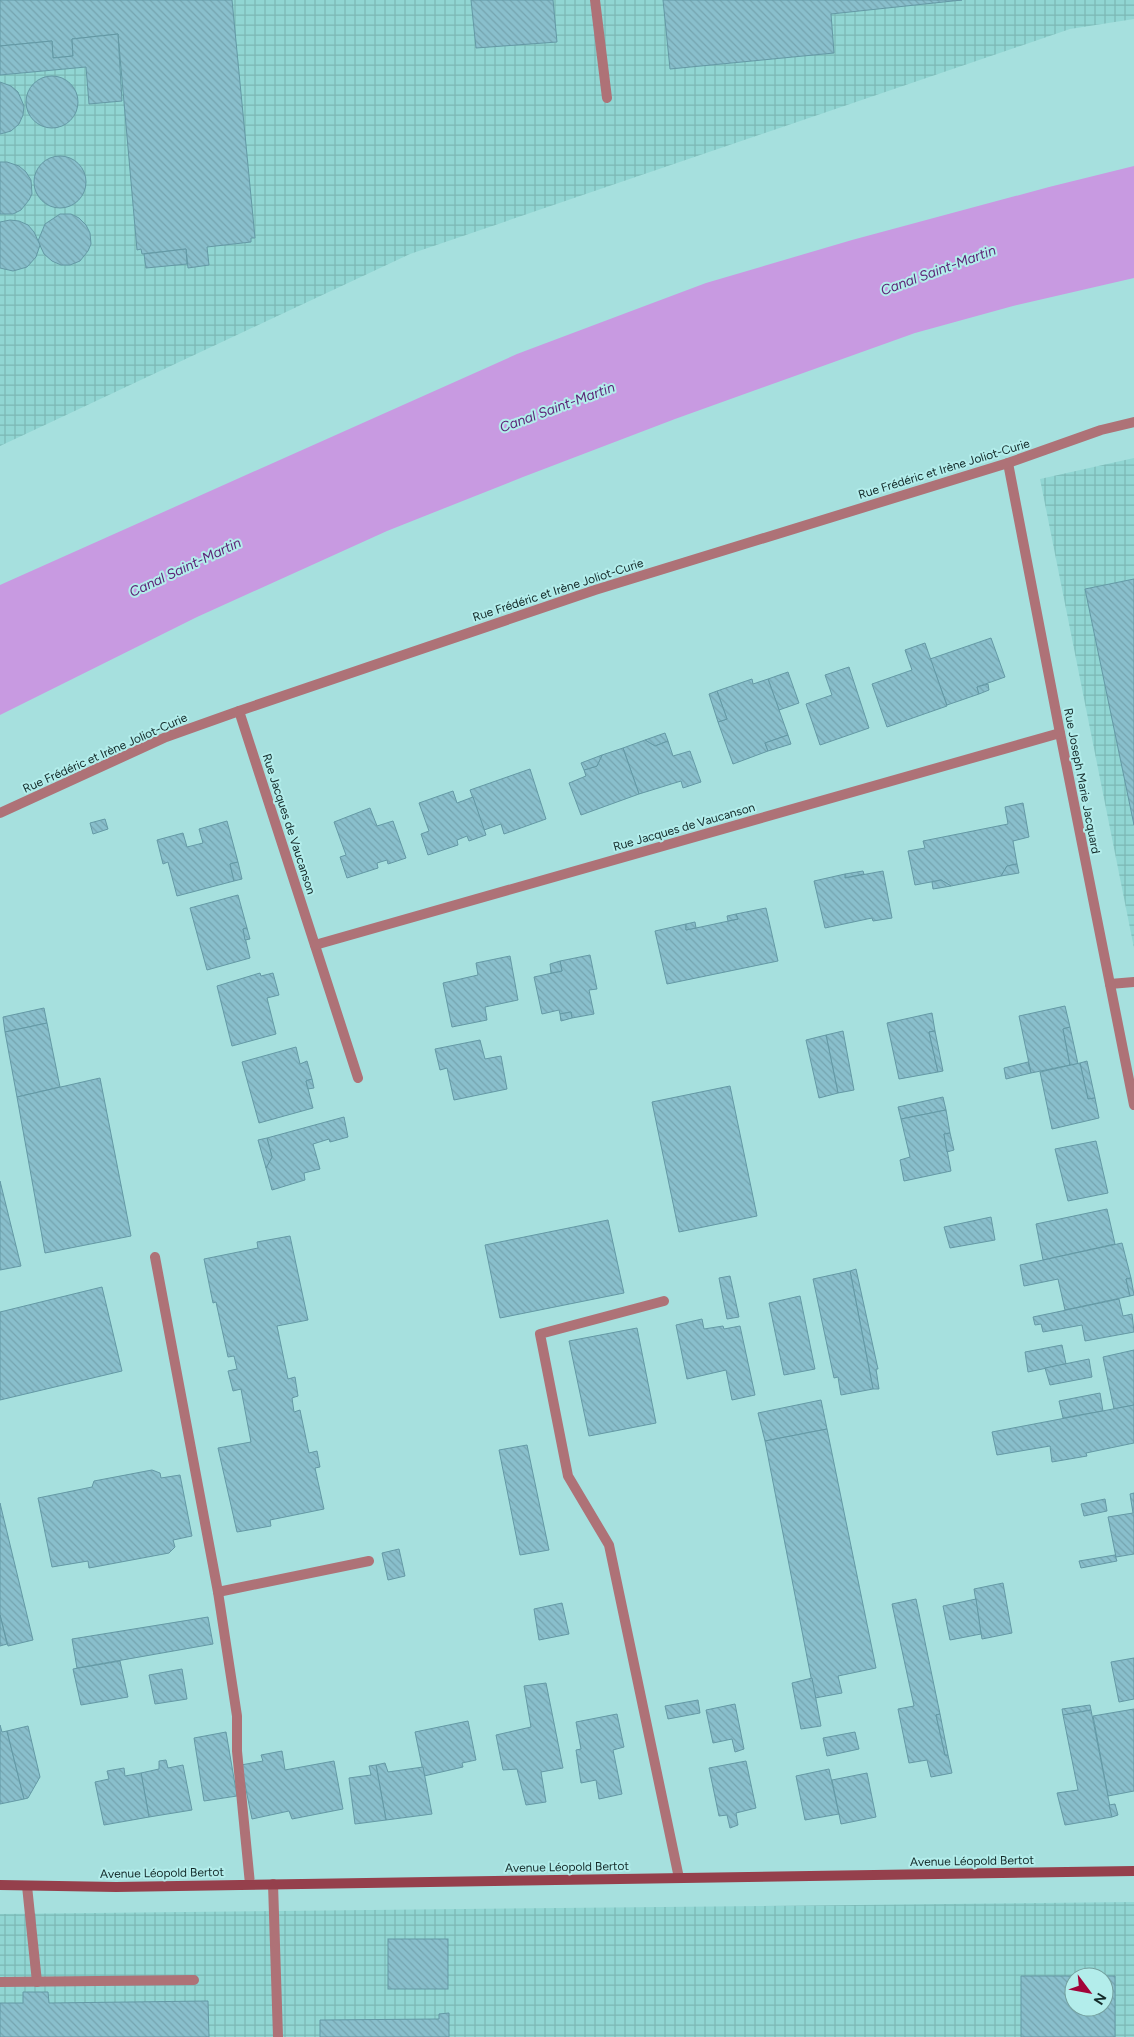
<svg xmlns="http://www.w3.org/2000/svg" width="1134" height="2037" font-family="Figtree,sans-serif">
  <style>
    .industrial { fill: url(#industrial-grid); fill-rule: evenodd }
    .water { fill: #c89ae1 }
    .building { fill: url(#building-back-hatch); stroke: #6499a5; fill-rule: evenodd }
    .lines { fill: none; stroke-linecap: round; stroke-linejoin: round }
    .lane { stroke: #ae7277; stroke-width: 10 }
    .street { stroke: #ae7277; stroke-width: 10 }
    .secondary { stroke: #95404c; stroke-width: 10 }
    .labels { text-anchor: middle; stroke-width: 4; stroke-linejoin: round; paint-order: stroke }
    .street-label { font-size: 12px; fill: #132a29; stroke: #b3edeb }
    .water-label { font-size: 14px; font-style: italic; fill: #5d2577; stroke: #b3edeb }
  </style>
  <defs>
    <pattern id="industrial-grid" width="8" height="8" patternUnits="userSpaceOnUse" patternTransform="scale(1.25)"><rect width="8" height="8" fill="#91d6d3"/><path d="M0 4h8M4 0v8" fill="none" stroke="#7cb8b5"/></pattern>
    <pattern id="building-back-hatch" width="6" height="6" patternUnits="userSpaceOnUse" patternTransform="scale(1.25)"><rect width="6" height="6" fill="#89bfcc"/><path d="M-1 5l2 2M0 0l6 6M5-1l2 2" fill="none" stroke="#75a4af"/></pattern>
  </defs>
  <rect width="100%" height="100%" fill="#a6e0de"/>
  <g class="industrial">
    <polygon points="0,0 1134,0 1134,19 1070,29 410,254 0,446"/>
    <polygon points="1134,458 1134,948 1040,479"/>
    <path d="M1134,1902V2037H0V1914ZM1074,1977H1104V2007H1074Z"/>
  </g>
  <polygon class="water" points="1134,166 1134,278 1013,306 915,333 675,419 523,477 387,531 197,617 0,715 0,585 517,354 634,310 706,283 852,240 1049,187"/>
  <g class="building">
    <polygon points="0,0 232,0 255,238 251,238 251,242 207,247 209,265 188,268 186,249 142,254 141,249 137,250 118,34 72,39 73,56 53,58 52,41 0,46"/>
    <polygon points="471,0 553,0 557,42 476,48"/>
    <polygon points="663,0 962,0 831,14 834,53 670,69"/>
    <polygon points="118,34 122,101 89,104 86,67 0,75 0,46 52,41 53,58 73,56 72,39"/>
    <circle cx="52" cy="102" r="26"/>
    <polygon points="0,82 11,86 18,92 24,106 23,115 19,124 11,131 4,133 0,134"/>
    <circle cx="60" cy="182" r="26"/>
    <polygon points="0,162 7,162 19,166 26,172 31,180 32,194 29,200 21,210 13,214 0,214"/>
    <polygon points="60,214 71,214 79,218 86,225 90,233 91,244 88,251 80,261 70,265 61,265 52,261 44,254 38,241 45,224"/>
    <polygon points="10,220 19,221 28,225 34,232 40,245 36,257 27,267 13,271 0,268 0,222"/>
    <polygon points="186,249 187,264 146,268 144,254"/>
    <polygon points="1134,579 1134,825 1085,589"/>
    <polygon points="991,638 1005,677 977,687 979,694 947,705 930,659"/>
    <polygon points="925,643 947,706 887,727 872,684 912,670 905,650"/>
    <polygon points="849,667 869,728 820,745 806,704 832,695 825,675"/>
    <polygon points="788,672 799,703 779,710 768,679"/>
    <polygon points="752,679 753,684 768,679 788,735 765,743 768,751 733,764 718,722 727,719 717,691"/>
    <polygon points="988,684 989,690 979,694 977,687"/>
    <polygon points="717,691 727,719 718,722 709,694"/>
    <polygon points="665,733 668,741 655,746 645,740"/>
    <polygon points="788,735 791,744 768,751 765,743"/>
    <polygon points="645,740 655,746 668,741 673,756 690,751 701,782 683,788 681,781 639,794 623,748"/>
    <polygon points="623,748 639,794 581,815 569,783 586,776 584,770 597,766 602,755"/>
    <polygon points="602,755 597,766 584,770 581,763"/>
    <polygon points="530,769 546,819 504,834 501,824 484,830 470,790"/>
    <polygon points="453,791 457,803 473,797 486,835 469,841 467,836 457,840 458,845 428,855 421,834 429,831 419,803"/>
    <polygon points="1023,803 1029,837 1013,841 1017,864 1007,866 1001,876 951,886 941,880 915,885 908,851 925,848 923,841 1008,824 1005,807"/>
    <polygon points="370,808 377,826 393,821 406,858 388,864 387,860 377,863 378,868 347,878 340,857 346,855 334,822"/>
    <polygon points="105,819 108,829 93,834 90,823"/>
    <polygon points="227,821 238,862 230,864 234,881 177,896 168,862 163,864 157,840 183,833 187,847 203,843 199,829"/>
    <polygon points="238,862 242,879 234,881 230,864"/>
    <polygon points="1017,864 1019,873 1001,876 1007,866"/>
    <polygon points="863,871 864,874 845,878 845,874"/>
    <polygon points="883,871 892,918 873,921 872,918 825,928 814,881 845,874 845,878"/>
    <polygon points="941,880 951,886 933,889 932,882"/>
    <polygon points="238,895 247,928 243,929 250,958 207,970 190,908"/>
    <polygon points="766,908 778,961 667,984 655,931 686,924 686,930 696,928 738,919 736,914"/>
    <polygon points="736,914 738,919 728,921 727,916"/>
    <polygon points="695,922 696,928 686,930 686,924"/>
    <polygon points="247,928 250,939 245,940 243,929"/>
    <polygon points="590,955 597,989 589,990 594,1014 572,1018 571,1012 560,1014 559,1010 542,1014 534,977 562,971 560,961"/>
    <polygon points="510,956 518,1000 485,1007 487,1020 452,1027 443,983 478,975 476,963"/>
    <polygon points="560,961 562,971 551,973 550,964"/>
    <polygon points="260,973 261,976 273,973 279,995 267,998 276,1034 232,1046 217,986"/>
    <polygon points="1065,1006 1070,1027 1063,1029 1070,1065 1031,1073 1019,1016"/>
    <polygon points="44,1008 47,1023 5,1032 3,1017"/>
    <polygon points="571,1012 572,1018 561,1021 560,1014"/>
    <polygon points="932,1013 935,1031 929,1032 938,1072 899,1079 887,1023"/>
    <polygon points="47,1023 60,1087 17,1097 5,1032"/>
    <polygon points="1070,1027 1078,1064 1070,1065 1063,1029"/>
    <polygon points="843,1031 854,1090 838,1093 826,1035"/>
    <polygon points="935,1031 943,1071 938,1072 929,1032"/>
    <polygon points="826,1035 838,1093 819,1098 806,1040"/>
    <polygon points="480,1040 485,1059 501,1056 507,1089 454,1100 447,1068 440,1070 435,1049"/>
    <polygon points="296,1047 300,1064 307,1061 312,1079 306,1081 313,1108 259,1123 242,1062"/>
    <polygon points="1087,1061 1095,1098 1088,1099 1080,1063"/>
    <polygon points="1028,1062 1031,1073 1006,1079 1004,1068"/>
    <polygon points="1080,1063 1088,1099 1095,1098 1099,1118 1052,1129 1040,1072"/>
    <polygon points="100,1078 131,1236 45,1253 17,1097"/>
    <polygon points="312,1079 314,1088 308,1089 306,1081"/>
    <polygon points="730,1086 757,1216 679,1232 652,1102"/>
    <polygon points="943,1097 946,1110 901,1119 898,1107"/>
    <polygon points="946,1110 950,1133 944,1134 951,1171 904,1181 900,1160 910,1157 901,1119"/>
    <polygon points="344,1117 348,1137 330,1142 329,1139 313,1144 320,1169 304,1173 305,1180 272,1190 266,1168 272,1157 267,1138"/>
    <polygon points="950,1133 954,1150 947,1152 944,1134"/>
    <polygon points="267,1138 272,1157 266,1168 258,1140"/>
    <polygon points="1096,1141 1108,1193 1068,1201 1055,1149"/>
    <polygon points="0,1181 21,1266 0,1270"/>
    <polygon points="1107,1209 1115,1244 1043,1260 1036,1224"/>
    <polygon points="991,1217 995,1240 950,1248 944,1227"/>
    <polygon points="608,1220 624,1293 500,1318 485,1245"/>
    <polygon points="290,1236 308,1320 277,1326 288,1379 295,1377 298,1396 292,1398 294,1412 300,1410 309,1453 317,1451 320,1467 315,1468 324,1509 270,1520 271,1526 237,1532 218,1448 251,1442 241,1389 233,1391 228,1371 237,1369 234,1356 228,1357 216,1302 213,1303 204,1259 258,1248 257,1242"/>
    <polygon points="1122,1243 1131,1278 1126,1279 1130,1296 1065,1310 1058,1279 1024,1286 1020,1265"/>
    <polygon points="856,1269 878,1369 876,1369 879,1389 873,1389 850,1271"/>
    <polygon points="850,1271 873,1389 841,1395 838,1377 834,1378 813,1279"/>
    <polygon points="730,1276 739,1317 727,1319 719,1278"/>
    <polygon points="1131,1278 1134,1295 1130,1296 1126,1279"/>
    <polygon points="102,1287 122,1371 0,1400 0,1312"/>
    <polygon points="800,1296 815,1369 784,1375 769,1303"/>
    <polygon points="1119,1299 1123,1316 1132,1314 1134,1332 1085,1341 1082,1325 1043,1332 1041,1324 1035,1325 1033,1317"/>
    <polygon points="702,1319 704,1329 723,1326 724,1329 740,1326 755,1395 732,1400 726,1370 687,1379 676,1325"/>
    <polygon points="637,1328 656,1423 589,1436 569,1341"/>
    <polygon points="1062,1345 1066,1364 1028,1372 1025,1352"/>
    <polygon points="1134,1350 1134,1405 1114,1409 1103,1357"/>
    <polygon points="1089,1359 1092,1377 1050,1385 1045,1368"/>
    <polygon points="1100,1393 1103,1411 1063,1418 1059,1401"/>
    <polygon points="821,1400 827,1429 765,1441 758,1413"/>
    <polygon points="1134,1405 1134,1443 1086,1453 1087,1456 1052,1462 1050,1446 997,1455 992,1432"/>
    <polygon points="827,1429 876,1668 838,1676 842,1693 815,1698 765,1441"/>
    <polygon points="527,1445 549,1550 520,1555 499,1450"/>
    <polygon points="152,1470 160,1473 161,1478 180,1475 192,1536 173,1540 175,1547 169,1553 89,1568 88,1561 52,1567 38,1498 92,1487 94,1481"/>
    <polygon points="1134,1493 1134,1554 1116,1557 1108,1517 1133,1513 1130,1494"/>
    <polygon points="1105,1499 1107,1511 1084,1516 1081,1504"/>
    <polygon points="0,1503 33,1640 8,1646 0,1615"/>
    <polygon points="399,1549 405,1576 388,1580 382,1553"/>
    <polygon points="1115,1555 1117,1561 1081,1568 1079,1561"/>
    <polygon points="1003,1583 1012,1633 982,1639 974,1589"/>
    <polygon points="916,1599 940,1714 936,1715 945,1755 948,1755 952,1773 931,1777 927,1760 909,1763 898,1709 914,1706 892,1604"/>
    <polygon points="976,1599 981,1634 950,1640 943,1606"/>
    <polygon points="562,1603 569,1634 539,1640 534,1609"/>
    <polygon points="0,1615 7,1644 0,1646"/>
    <polygon points="208,1617 213,1644 77,1668 72,1639"/>
    <polygon points="1134,1658 1134,1699 1119,1702 1111,1662"/>
    <polygon points="120,1661 128,1697 81,1705 73,1669"/>
    <polygon points="182,1669 187,1699 155,1704 149,1675"/>
    <polygon points="812,1678 821,1726 801,1729 792,1683"/>
    <polygon points="546,1683 563,1768 541,1772 546,1802 526,1805 517,1769 503,1770 496,1735 531,1727 524,1686"/>
    <polygon points="698,1700 700,1713 668,1719 665,1706"/>
    <polygon points="735,1704 744,1749 735,1752 732,1739 713,1743 706,1710"/>
    <polygon points="1090,1705 1091,1710 1063,1715 1062,1709"/>
    <polygon points="1134,1709 1134,1791 1108,1796 1093,1716"/>
    <polygon points="1091,1710 1112,1817 1065,1825 1057,1793 1078,1790 1063,1715"/>
    <polygon points="617,1714 624,1747 613,1750 622,1794 599,1799 596,1780 581,1783 576,1750 581,1749 576,1722"/>
    <polygon points="940,1714 948,1755 945,1755 936,1715"/>
    <polygon points="468,1721 476,1760 462,1763 463,1767 424,1776 415,1732"/>
    <polygon points="0,1725 2,1732 7,1731 24,1799 0,1804"/>
    <polygon points="28,1726 40,1777 28,1798 24,1799 7,1731"/>
    <polygon points="226,1732 237,1796 204,1801 194,1738"/>
    <polygon points="855,1732 859,1749 827,1756 823,1738"/>
    <polygon points="282,1751 285,1770 334,1761 343,1809 292,1819 289,1811 252,1819 241,1765 263,1761 261,1755"/>
    <polygon points="166,1760 168,1768 183,1765 192,1810 149,1817 141,1773 159,1769 159,1761"/>
    <polygon points="746,1761 756,1808 736,1813 738,1825 730,1828 727,1815 719,1816 709,1768"/>
    <polygon points="385,1763 388,1772 423,1767 432,1814 386,1820 376,1765"/>
    <polygon points="376,1765 386,1820 355,1824 349,1778 371,1775 369,1766"/>
    <polygon points="124,1768 125,1776 141,1773 149,1817 104,1825 95,1782 109,1779 107,1771"/>
    <polygon points="829,1769 839,1814 805,1820 796,1776"/>
    <polygon points="867,1773 876,1817 841,1824 832,1780"/>
    <polygon points="1115,1804 1118,1815 1112,1817 1109,1805"/>
    <rect x="388" y="1939" width="60" height="50"/>
    <path d="M1021,1976H1115V2037H1021ZM1074,1977H1104V2007H1074Z"/>
    <polygon points="23,1992 48,1992 49,2003 208,2001 209,2037 0,2037 0,2003 23,2003"/>
    <polygon points="449,2013 449,2037 320,2037 320,2020 439,2019 439,2014"/>
  </g>
  <g class="lines">
    <g class="lane">
      <polyline points="595,0 607,98"/>
      <polyline points="1110,984 1134,982"/>
      <polyline points="155,1257 218,1592 237,1716 237,1751 250,1884"/>
      <polyline points="664,1301 540,1334 568,1476 609,1545 679,1878"/>
      <polyline points="218,1592 369,1561"/>
      <polyline points="273,1884 278,2037"/>
      <polyline points="27,1886 37,1982"/>
      <polyline points="0,1982 194,1980"/>
    </g>
    <g class="street">
      <polyline points="1008,463 1060,733 1134,1105"/>
      <polyline points="239,711 358,1078"/>
      <polyline points="0,813 166,737 239,711 595,590 1008,463 1101,430 1134,422"/>
      <polyline points="315,945 1060,733"/>
    </g>
    <polyline class="secondary" points="0,1885 116,1887 1134,1871"/>
  </g>
  <g class="labels">
    <g class="street-label">
      <text transform="translate(944 469) rotate(-17)" y="4">Rue Frédéric et Irène Joliot-Curie</text>
      <text transform="translate(558 590) rotate(-18)" y="4">Rue Frédéric et Irène Joliot-Curie</text>
      <text transform="translate(105 753) rotate(-24)" y="4">Rue Frédéric et Irène Joliot-Curie</text>
      <text transform="translate(1082 781) rotate(79)" y="4">Rue Joseph Marie Jacquard</text>
      <text transform="translate(289 824) rotate(72)" y="4">Rue Jacques de Vaucanson</text>
      <text transform="translate(684 827) rotate(-16)" y="4">Rue Jacques de Vaucanson</text>
      <text transform="translate(972 1861) rotate(-1)" y="4">Avenue Léopold Bertot</text>
      <text transform="translate(567 1867) rotate(-1)" y="4">Avenue Léopold Bertot</text>
      <text transform="translate(162 1873) rotate(-1)" y="4">Avenue Léopold Bertot</text>
    </g>
    <g class="water-label">
      <text transform="translate(938 270) rotate(-20)" y="5">Canal Saint-Martin</text>
      <text transform="translate(557 407) rotate(-20)" y="5">Canal Saint-Martin</text>
      <text transform="translate(185 567) rotate(-25)" y="5">Canal Saint-Martin</text>
    </g>
  </g>
  <g transform="translate(1089 1992) rotate(122)"><circle r="24" fill="#b3edeb" stroke="#739f9d"/>
  <path d="M0-4L9 19L0 12L-9 19Z" fill="#a20338"/>
  <text y="-8" font-size="14" font-weight="bold" text-anchor="middle" fill="#132a29">N</text>
  </g>
</svg>
